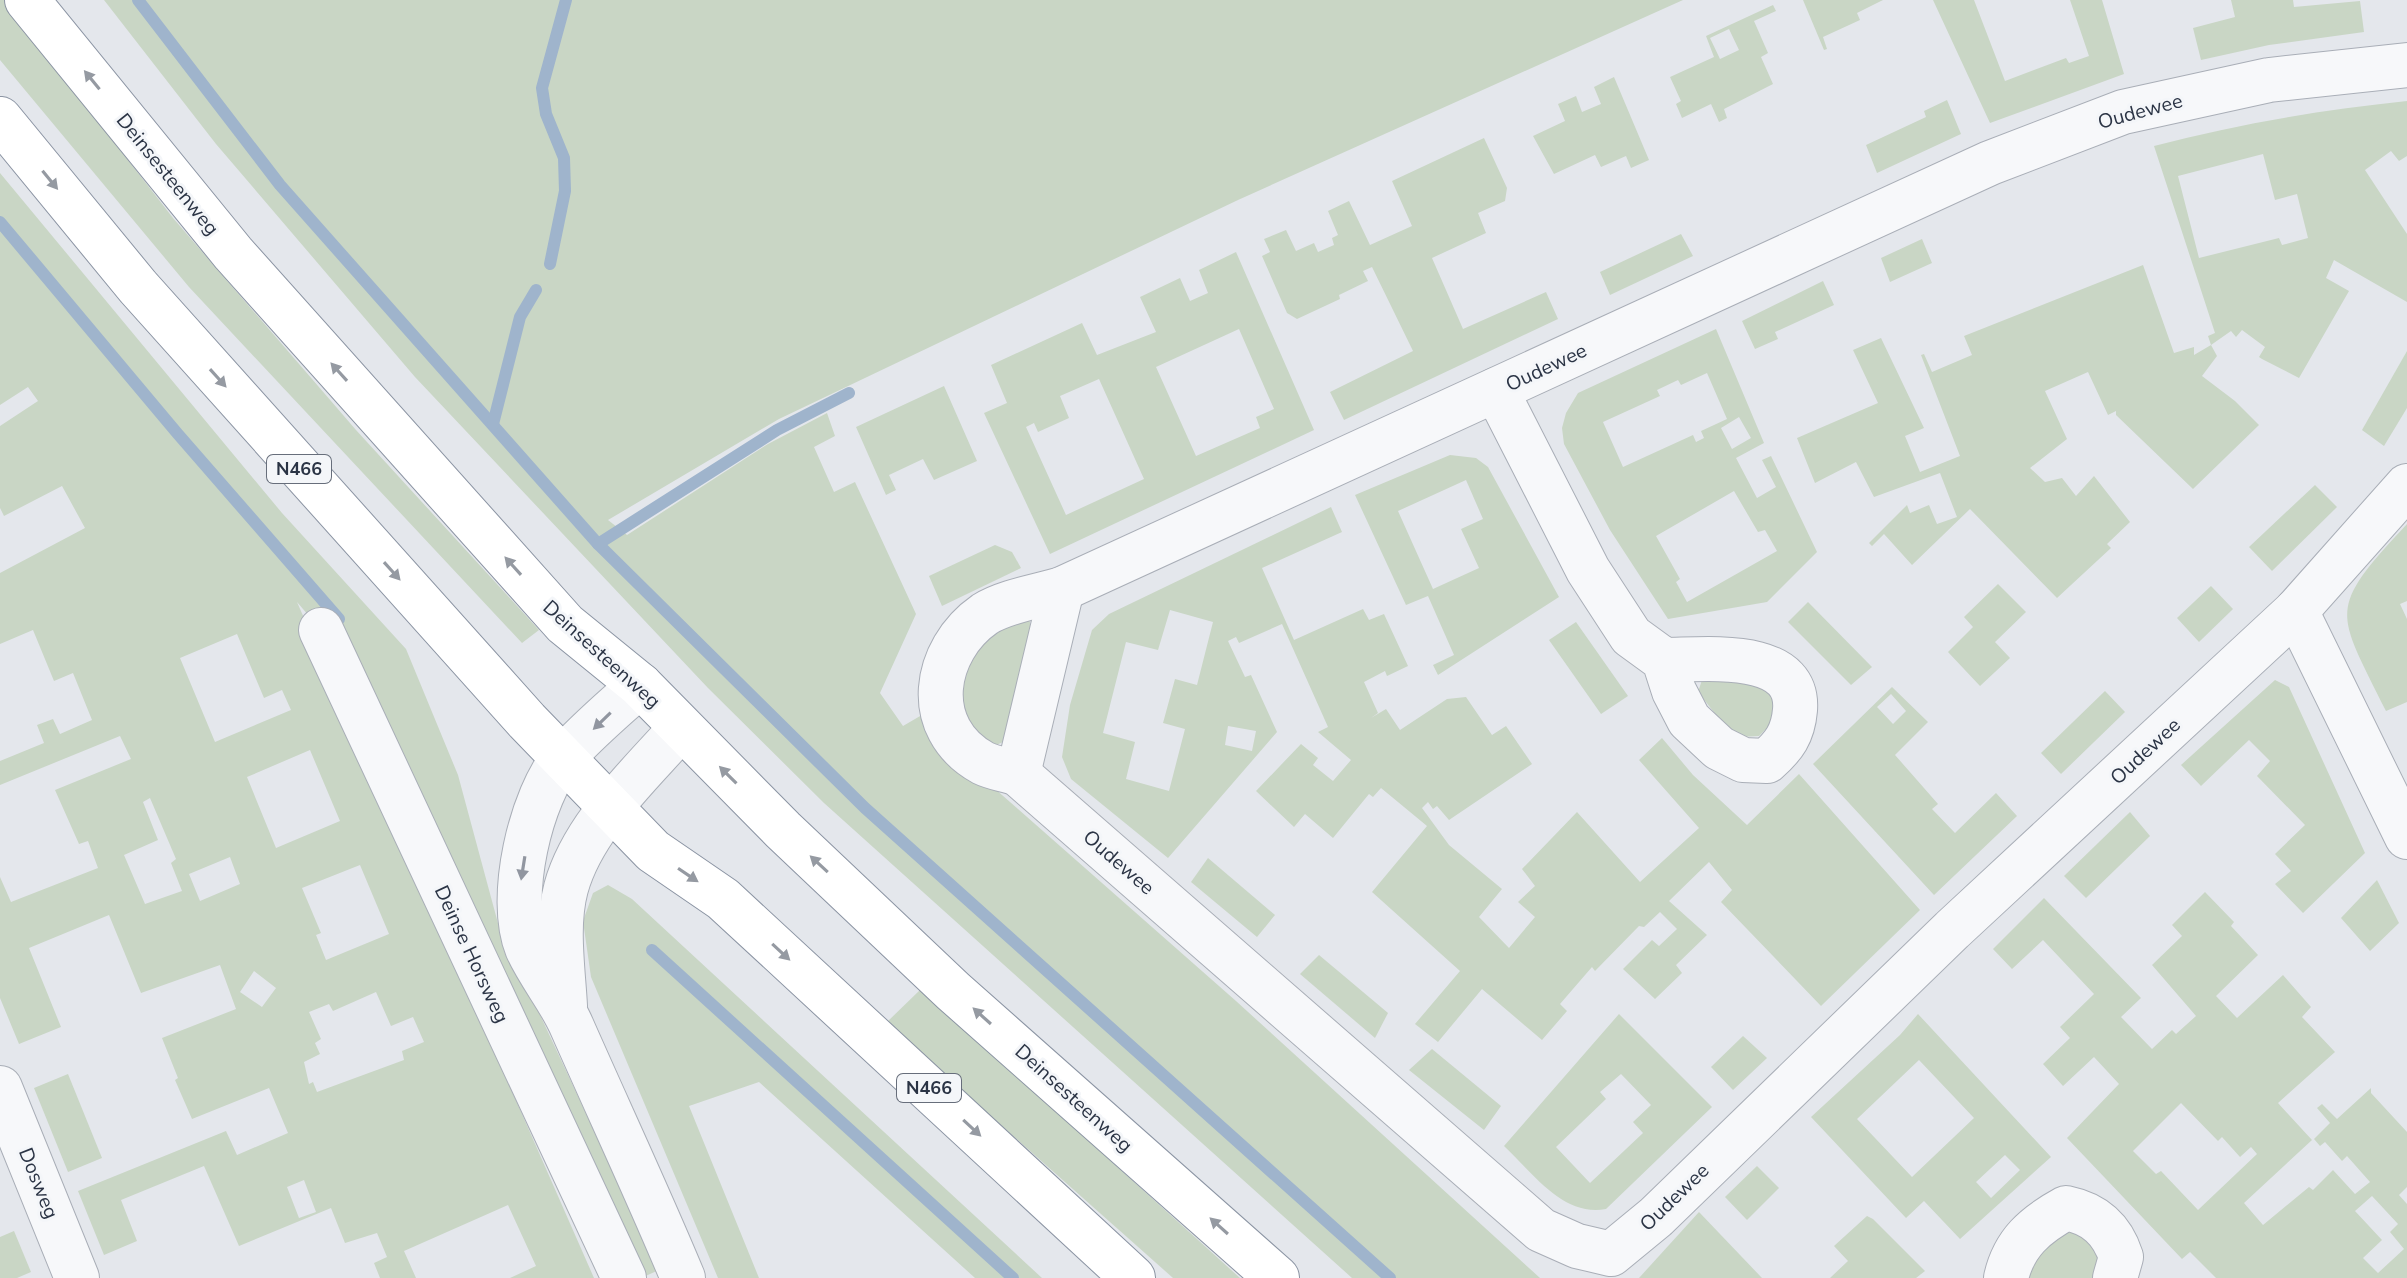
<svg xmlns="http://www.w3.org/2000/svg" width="2407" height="1278" font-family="'Nunito Sans',sans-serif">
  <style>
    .green { fill: #c9d6c5; fill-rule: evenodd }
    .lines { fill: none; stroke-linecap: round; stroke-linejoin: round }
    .stream { stroke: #9fb4cc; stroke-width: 12 }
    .minor-casing { stroke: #a9aeb7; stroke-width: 46 }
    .highway-casing { stroke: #8b94a3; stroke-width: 46 }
    .minor { stroke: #f7f8fa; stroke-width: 44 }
    .highway { stroke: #fff; stroke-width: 44 }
    .oneway { fill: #959aa2 }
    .oneway2 { fill: #9196a0 }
    .labels { text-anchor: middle; stroke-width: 6; stroke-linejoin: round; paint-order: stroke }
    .shield { fill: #f4f6f9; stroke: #676e7b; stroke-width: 2 }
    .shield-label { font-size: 18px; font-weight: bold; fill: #2b3445 }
    .street-label { font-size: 20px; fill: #2b3445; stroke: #f4f6f9 }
  </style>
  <rect width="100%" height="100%" fill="#e4e7ec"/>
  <g class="green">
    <polygon points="0,0 4,0 173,218 356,430 539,630 522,643 189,287 0,60"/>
    <polygon points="104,0 1683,0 1238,200 779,419 608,520 627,535 768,444 827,413 835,436 814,447 834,492 855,482 916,614 880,693 903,726 927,712 994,788 1236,1001 1540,1278 1352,1278 824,803 708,688 415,377 216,144"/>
    <polygon points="1803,0 1883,0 1857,13 1860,20 1823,37 1827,49 1824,50"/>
    <polygon points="1933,0 1974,0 2005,81 2066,58 2069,63 2089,56 2070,0 2102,0 2124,74 1990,123"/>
    <polygon points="2231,0 2293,0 2294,7 2360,1 2364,32 2269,45 2201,60 2193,28 2235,17"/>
    <path d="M1773,5L1776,11L1754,21L1768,53L1761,57L1773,84L1724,109L1727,118L1719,122L1711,104L1682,118L1676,104L1681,101L1670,77L1714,57L1706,36ZM1729,29L1739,50L1720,59L1710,38Z"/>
    <polygon points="1614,77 1649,160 1631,168 1626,156 1601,167 1595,155 1554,174 1533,136 1565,121 1558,104 1576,96 1582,112 1601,104 1594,87"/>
    <polygon points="1947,100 1961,134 1877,173 1866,145 1926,117 1924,111"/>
    <path d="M2407,101V156L2399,161L2391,151L2365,170L2407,234V302L2334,260L2326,278L2349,291L2299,378L2262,359L2259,357L2265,347L2242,330L2236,337L2231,331L2211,345L2217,356L2202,376L2235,401L2259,425L2193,489L2116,415V411L2108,415L2088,372L2045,391L2067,439L2030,468L2045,482L2062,478L2076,496L2094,476L2130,522L2107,544L2111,548L2057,598L1970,509L1912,565L1884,534L1872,546L1869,543L1907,505L1910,513L1929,505L1937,524L1957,517L1940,473L1874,497L1856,462L1815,483L1797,438L1878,403L1853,350L1881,338L1924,428L1905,436L1920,472L1960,456L1921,355L1924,354L1932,372L1972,355L1964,336L2143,265L2174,353L2194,347V355L2211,345L2208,336L2215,333L2154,146C2237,124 2321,110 2407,101ZM2263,154L2275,200L2297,194L2308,238L2282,245L2279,238L2199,258L2178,176Z"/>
    <polygon points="1484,138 1507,188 1505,201 1478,213 1486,233 1432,258 1463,329 1546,292 1558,319 1344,420 1330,392 1413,351 1372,267 1363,271 1368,281 1339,295 1340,299 1297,319 1287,313 1262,256 1270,252 1264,239 1286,230 1296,251 1314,243 1318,252 1334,245 1332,238 1338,235 1328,211 1349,201 1370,245 1412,226 1392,181"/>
    <path d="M0,173L282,513L406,649L458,775L499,927L659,1270L641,1278L321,630L297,602L594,1278H510L536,1266L508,1205L404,1251L416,1278H380L374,1263L387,1257L377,1233L345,1243L331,1208L239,1246L204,1166L121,1200L137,1241L104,1255L78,1191L226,1131L237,1155L288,1133L269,1088L192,1119L175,1080L178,1078L162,1038L236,1009L220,965L141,993L109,915L29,948L61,1027L19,1044L0,998V877L11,902L98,868L88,841L79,844L55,790L131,759L120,736L0,785V761L44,743L37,725L53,719L60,734L92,720L73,673L54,681L33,630L0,644V573L85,528L62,486L4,516L0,508V426L38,401L28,387L0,405ZM237,634L264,698L282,690L291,710L215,742L180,658ZM310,750L340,821L276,848L247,777ZM150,798L176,859L171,863L182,891L145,904L124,855L158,840L143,802ZM230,857L240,884L200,901L189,874ZM360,865L389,934L326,960L316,935L321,933L302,888ZM254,971L276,988L262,1007L240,992ZM376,992L391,1026L413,1017L424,1042L402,1051L404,1060L317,1092L313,1082L309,1084L304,1062L320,1054L315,1043L321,1039L309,1012L329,1004L333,1011ZM304,1180L316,1212L299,1218L287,1187Z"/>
    <polygon points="1681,234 1693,256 1610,295 1600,272"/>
    <polygon points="1922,239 1932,263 1890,282 1881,258"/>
    <path d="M1236,252L1314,430L1050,554L984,413L1007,403L991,365L1082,323L1097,355L1156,332L1140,297L1180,278L1190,301L1208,293L1199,270ZM1239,329L1274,409L1256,417L1260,428L1196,456L1156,367ZM1099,379L1144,479L1066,515L1026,427L1034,423L1038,432L1069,418L1060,396Z"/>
    <polygon points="1823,281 1834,305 1775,332 1778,339 1755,349 1742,321"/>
    <path d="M1716,329L1764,443L1736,458L1757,498L1776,487L1762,460L1771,456L1817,552L1767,602L1668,619L1610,530L1564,444L1562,428L1566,413L1578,393ZM1707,373L1727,419L1701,431L1704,438L1696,442L1693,435L1623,467L1603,422L1660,396L1657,390L1678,380L1681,385ZM1739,417L1751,438L1732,449L1721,428ZM1734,491L1758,532L1765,530L1777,551L1687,602L1676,582L1680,579L1656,536Z"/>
    <polygon points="2407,351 2407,408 2384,446 2362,430"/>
    <polygon points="944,386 977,461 934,480 923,459 889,475 896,490 886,495 856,427"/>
    <path d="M1450,455L1476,458L1488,467L1559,597L1438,675L1433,665L1454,655L1428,596L1406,605L1355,495ZM1466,480L1483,519L1461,529L1479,568L1433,589L1398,511Z"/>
    <polygon points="2315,485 2337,507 2272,571 2249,547"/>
    <path d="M1331,507L1342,532L1262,568L1294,640L1363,609L1369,620L1384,614L1408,666L1387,676L1385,671L1364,682L1378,713L1371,718L1386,709L1400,730L1447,699L1466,697L1492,735L1506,726L1532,764L1449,820L1437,806L1433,809L1428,802L1422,808L1449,845L1502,889L1479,917L1509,948L1535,917L1518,902L1535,886L1522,869L1577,812L1640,882L1699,828L1639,760L1662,738L1693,775L1747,825L1799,774L1920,910L1821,1006L1721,902L1732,890L1709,862L1669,901L1707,935L1676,965L1682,973L1655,999L1623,969L1652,940L1659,946L1677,929L1660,912L1644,927L1639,926L1595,971L1592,967L1560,1004L1567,1011L1542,1040L1482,989L1438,1042L1415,1024L1460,971L1372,892L1427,826L1381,788L1373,797L1369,794L1333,838L1305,814L1294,827L1256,791L1301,744L1318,758L1313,765L1333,781L1351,760L1318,732L1328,727L1282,624L1239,643L1236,637L1228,641L1245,677L1251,675L1277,732L1168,858L1071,779L1062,757L1070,705L1092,630L1109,614ZM1170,610L1213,622L1197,685L1175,679L1163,723L1185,729L1169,791L1126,779L1135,742L1103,733L1126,642L1158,650ZM1228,726L1256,731L1252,751L1225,745Z"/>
    <path d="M2407,524V601L2400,604L2407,619V702L2386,711C2336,609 2326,611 2407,524Z"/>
    <polygon points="995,545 1012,552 1021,568 942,606 929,576"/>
    <polygon points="1998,584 2026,612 1995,642 2010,658 1980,686 1948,652 1973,627 1964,617"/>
    <polygon points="2211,586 2233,609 2199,642 2177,618"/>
    <polygon points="1808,602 1872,667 1851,685 1788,622"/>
    <polygon points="1024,616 1030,622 1030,636 1003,742 988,749 962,728 959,659 970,640"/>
    <polygon points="1576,622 1628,696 1601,714 1549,640"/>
    <polygon points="1746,677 1778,694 1771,724 1759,736 1739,737 1728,730 1698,692 1702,680"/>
    <polygon points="2275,680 2289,687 2365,853 2303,913 2275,884 2291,871 2275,854 2305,825 2257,776 2270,761 2249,740 2201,786 2181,765"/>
    <path d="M1892,687L1928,722L1895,755L1938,804L1932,809L1955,833L1996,793L2017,816L1934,895L1813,764ZM1891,694L1906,711L1893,724L1877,707Z"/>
    <polygon points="2105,691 2125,712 2061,774 2041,753"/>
    <polygon points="2130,812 2150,836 2086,898 2064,876"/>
    <polygon points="1208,858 1275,915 1257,937 1191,882"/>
    <polygon points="2377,880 2399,923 2370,951 2341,918"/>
    <polygon points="608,885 632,899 1042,1278 975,1278 759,1082 689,1106 759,1278 718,1278 591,977 583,921 593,893"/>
    <path d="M2205,892L2234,922L2231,926L2258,955L2216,996L2237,1018L2283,975L2311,1007L2302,1017L2335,1052L2278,1103L2312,1140L2244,1203L2263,1225L2309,1187L2313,1190L2333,1170L2355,1194L2370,1182L2347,1156L2342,1161L2325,1142L2320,1146L2314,1139L2330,1123L2317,1108L2322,1104L2337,1119L2371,1088V1093L2407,1132V1187L2399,1195L2407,1204V1278H2216L2190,1252L2182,1259L2067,1138L2119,1084L2094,1057L2063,1086L2043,1064L2070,1038L2060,1027L2094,994L2043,940L2012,969L1993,949L2044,898L2141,998L2121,1017L2152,1049L2172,1030L2176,1034L2196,1016L2152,965L2182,936L2172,925ZM2181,1103L2218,1141L2222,1137L2240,1157L2251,1147L2257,1154L2198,1210L2161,1171L2156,1174L2133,1151ZM2372,1196L2398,1224L2390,1232L2404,1249L2378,1273L2363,1258L2382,1240L2355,1211Z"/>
    <polygon points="1319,955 1388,1013 1375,1038 1300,974"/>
    <polygon points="921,989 1240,1278 1173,1278 886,1023"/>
    <path d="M1619,1014L1712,1107L1606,1209C1563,1217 1533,1173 1504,1146ZM1621,1074L1651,1105L1633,1122L1643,1133L1590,1183L1556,1147L1606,1099L1600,1092Z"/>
    <path d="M1918,1014L2051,1157L1960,1239L1924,1201L1906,1218L1811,1117L1900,1035ZM1919,1060L1974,1118L1912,1177L1857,1119ZM2005,1155L2020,1170L1991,1198L1976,1182Z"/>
    <polygon points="1743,1036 1767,1058 1733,1090 1711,1067"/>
    <polygon points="1432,1049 1501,1106 1484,1130 1409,1070"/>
    <polygon points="68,1074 102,1158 68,1172 34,1088"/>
    <polygon points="1757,1166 1779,1188 1747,1220 1725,1197"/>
    <polygon points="1699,1212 1762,1278 1639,1278"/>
    <polygon points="1867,1216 1873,1219 1925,1271 1916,1278 1830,1278 1848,1261 1834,1246"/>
    <polygon points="14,1231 31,1272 17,1278 0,1278 0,1237"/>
    <polygon points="2064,1231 2086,1236 2099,1253 2095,1278 2024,1278 2024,1267"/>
  </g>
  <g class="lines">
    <g class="stream">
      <polyline points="138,0 280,185 598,544 865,808 1390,1278"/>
      <polyline points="0,222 177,433 339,619"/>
      <polyline points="550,264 565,191 564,158 546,114 542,88 566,0"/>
      <polyline points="493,424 520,317 536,290"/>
      <polyline points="598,544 777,430 849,393"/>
      <polyline points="652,950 1013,1278"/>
    </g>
    <defs>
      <g id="minor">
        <path d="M2407,65L2269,80L2123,112L1990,163L1062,589C1039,596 1006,601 985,614C933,650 920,728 983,763C993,768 1007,770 1018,774L1541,1230L1577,1246L1611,1254L1656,1217L1952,930L2296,611L2407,486"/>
        <path d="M1496,390L1588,570L1631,636L1664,660L1674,691L1689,720L1719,748L1743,760L1767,761C1784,746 1793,734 1795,710C1800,648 1705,660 1664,660"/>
        <polyline points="2296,611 2407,837"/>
        <polyline points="321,630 624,1278"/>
        <path d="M640,685C615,708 587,731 565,756C530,796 507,899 527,948C539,975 560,999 572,1027C609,1111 648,1194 683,1278"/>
        <polyline points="1018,774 1062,589"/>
        <path d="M565,1006C563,969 556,925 566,888C583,826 640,775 681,728"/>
        <polyline points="0,1088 77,1278"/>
        <path d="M2006,1278C2014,1243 2035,1225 2066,1208C2095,1214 2112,1229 2121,1257L2115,1278"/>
      </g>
      <g id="highway">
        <polyline points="27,0 233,253 565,624 640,685 783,830 953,991 1277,1278"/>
        <polyline points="0,119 138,287 527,721 653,851 723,899 1133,1278"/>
      </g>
    </defs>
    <use href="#minor" class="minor-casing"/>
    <use href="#highway" class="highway-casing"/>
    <use href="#minor" class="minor"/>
    <use href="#highway" class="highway"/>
  </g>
  <defs><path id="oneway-solid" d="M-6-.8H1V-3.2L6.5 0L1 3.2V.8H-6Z" transform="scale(2)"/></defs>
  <g class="oneway">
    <use href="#oneway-solid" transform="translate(92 80) rotate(-129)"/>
    <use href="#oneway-solid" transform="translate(50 180) rotate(51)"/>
    <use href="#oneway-solid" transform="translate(339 372) rotate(-132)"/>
    <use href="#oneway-solid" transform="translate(218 378) rotate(48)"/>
    <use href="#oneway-solid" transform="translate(513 566) rotate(-132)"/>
    <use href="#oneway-solid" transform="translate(392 571) rotate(48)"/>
    <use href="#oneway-solid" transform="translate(728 775) rotate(-135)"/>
    <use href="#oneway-solid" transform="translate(819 864) rotate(-137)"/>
    <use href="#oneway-solid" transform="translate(688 875) rotate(34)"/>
    <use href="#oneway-solid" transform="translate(781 952) rotate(43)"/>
    <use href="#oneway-solid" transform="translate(982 1016) rotate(-138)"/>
    <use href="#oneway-solid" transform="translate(972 1128) rotate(43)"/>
    <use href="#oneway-solid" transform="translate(1219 1226) rotate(-138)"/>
  </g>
  <g class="oneway2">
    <use href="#oneway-solid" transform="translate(602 721) rotate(136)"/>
    <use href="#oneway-solid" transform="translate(523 868) rotate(99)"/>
  </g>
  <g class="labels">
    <g class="shield">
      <rect x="267" y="455" width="64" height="28" rx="6"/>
      <rect x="897" y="1074" width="64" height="28" rx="6"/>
    </g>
    <g class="shield-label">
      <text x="299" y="475">N466</text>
      <text x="929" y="1094">N466</text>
    </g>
    <g class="street-label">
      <text transform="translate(2140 111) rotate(-15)" y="7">Oudewee</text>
      <text transform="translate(168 174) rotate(51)" y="7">Deinsesteenweg</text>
      <text transform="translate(1546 367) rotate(-25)" y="7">Oudewee</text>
      <text transform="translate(602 654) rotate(42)" y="7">Deinsesteenweg</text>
      <text transform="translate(2145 751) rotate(-43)" y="7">Oudewee</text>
      <text transform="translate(1119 862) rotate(41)" y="7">Oudewee</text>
      <text transform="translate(472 954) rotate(65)" y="7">Deinse Horsweg</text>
      <text transform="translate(1074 1098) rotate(42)" y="7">Deinsesteenweg</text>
      <text transform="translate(39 1183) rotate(68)" y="7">Dosweg</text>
      <text transform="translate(1674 1197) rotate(-44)" y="7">Oudewee</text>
    </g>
  </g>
</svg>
